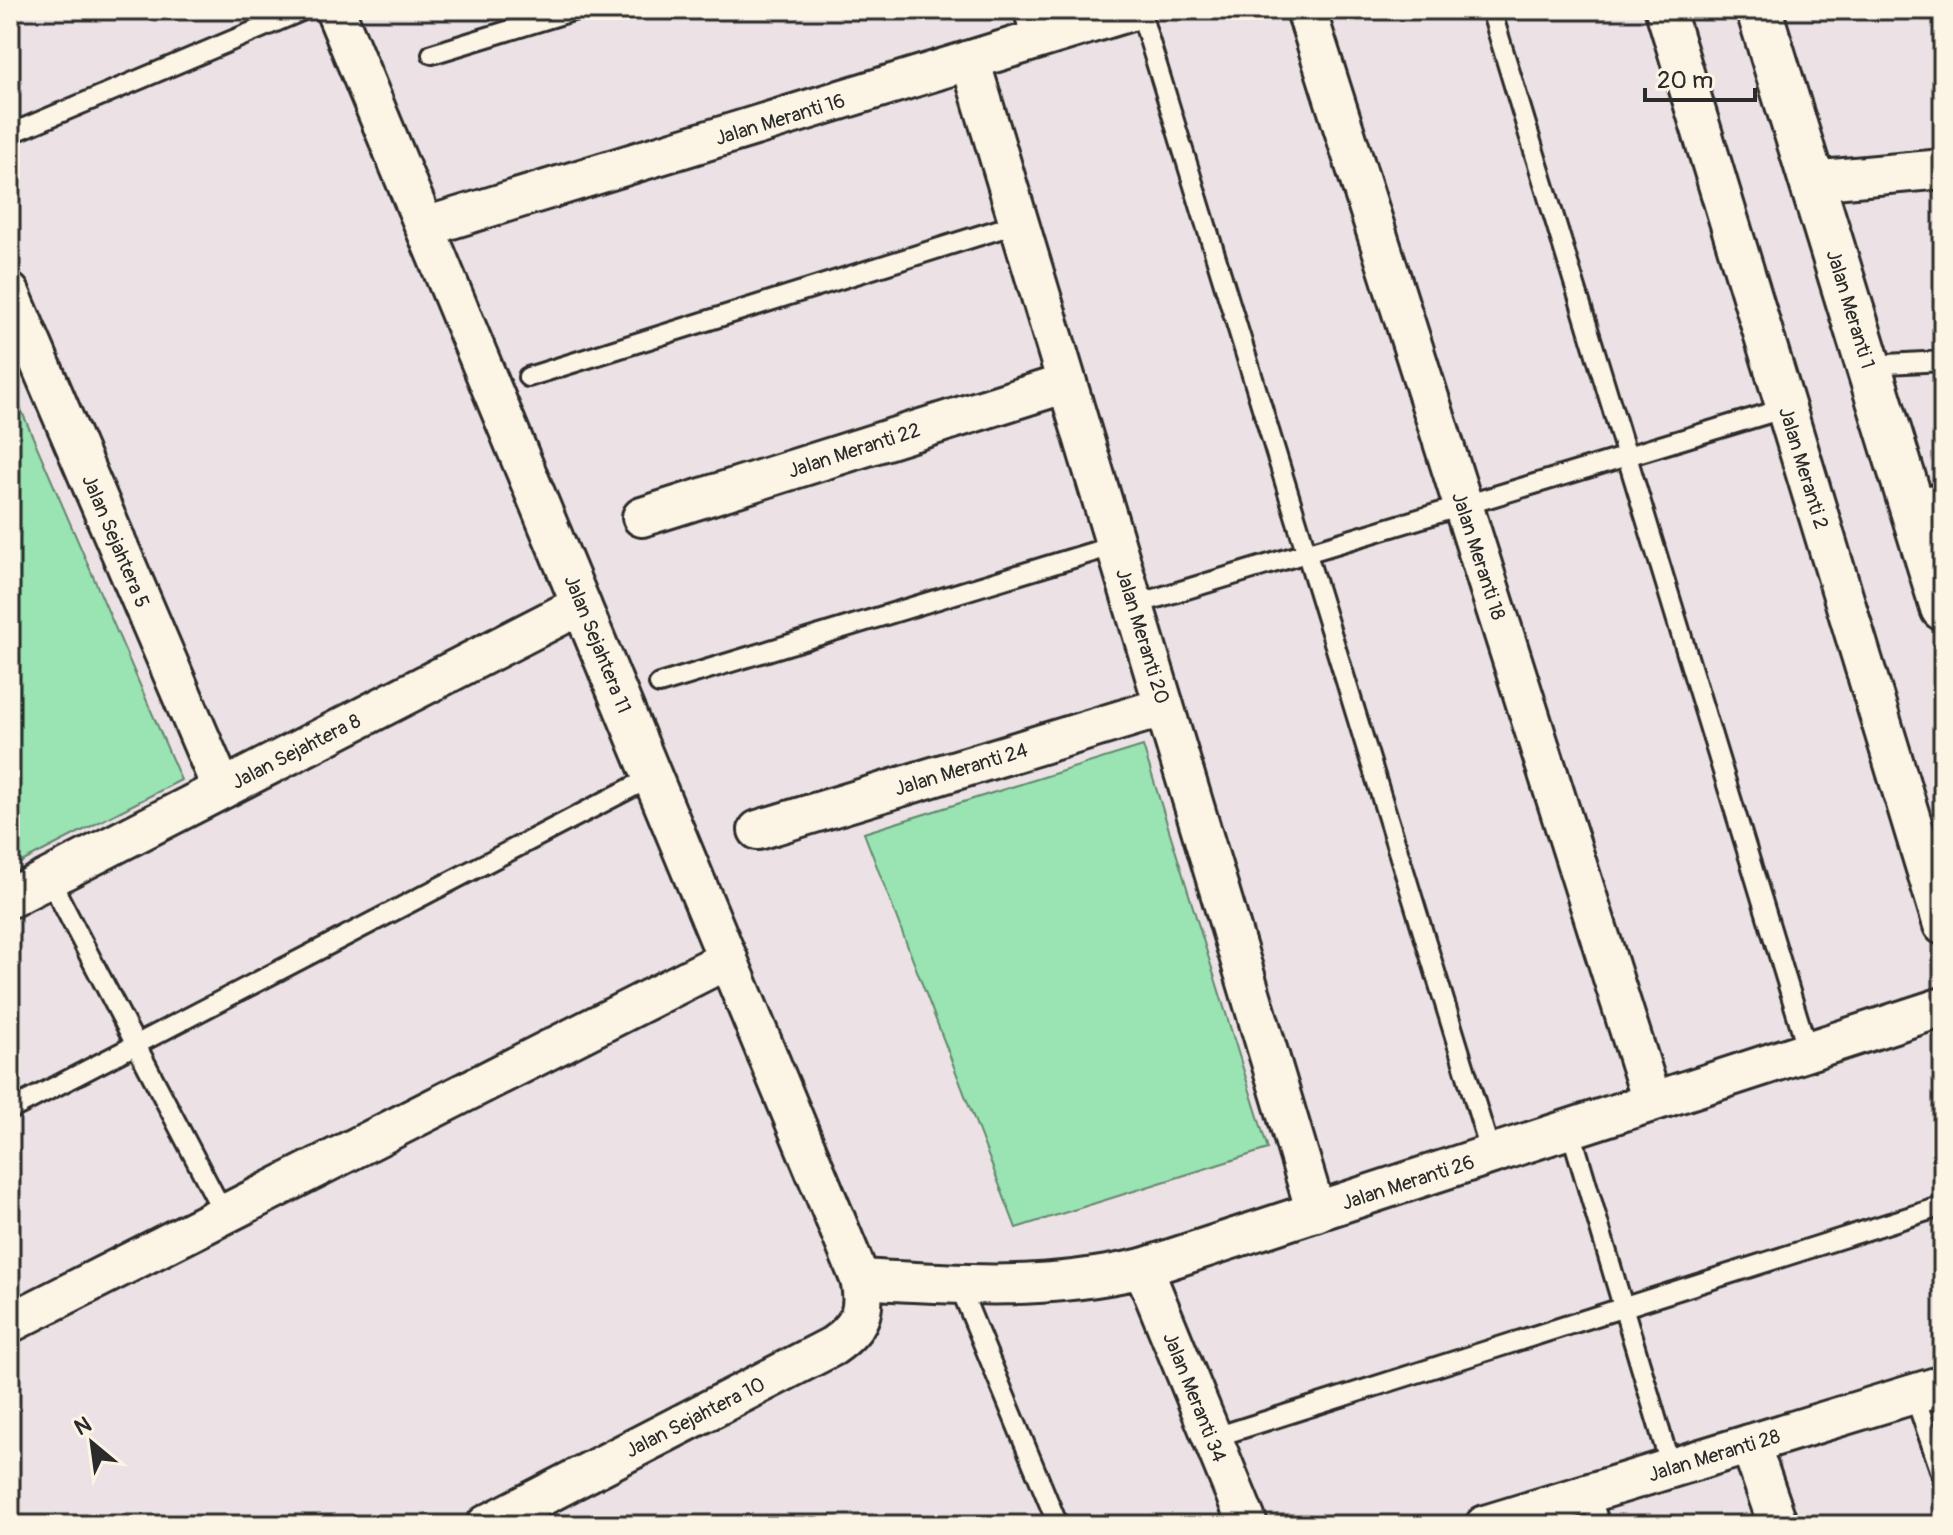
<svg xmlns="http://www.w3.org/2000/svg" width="1953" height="1535" font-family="Pangolin,sans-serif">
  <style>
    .green { fill: #9ae3b2; stroke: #62876e; stroke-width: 2 }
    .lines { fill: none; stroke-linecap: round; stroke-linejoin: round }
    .lane-casing { stroke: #2b2b2b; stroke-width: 24 }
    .street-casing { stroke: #2b2b2b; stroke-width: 44 }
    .secondary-casing { stroke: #2b2b2b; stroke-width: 50 }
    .lane { stroke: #fcf5e5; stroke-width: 18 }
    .street { stroke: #fcf5e5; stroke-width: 38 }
    .secondary { stroke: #fcf5e5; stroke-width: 44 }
    .labels { text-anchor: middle; stroke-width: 8; stroke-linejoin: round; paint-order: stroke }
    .street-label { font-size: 20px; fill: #2b2b2b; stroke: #fcf5e5 }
  </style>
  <rect width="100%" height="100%" fill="#ece2e5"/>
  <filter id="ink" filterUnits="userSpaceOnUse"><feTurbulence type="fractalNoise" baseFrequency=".0125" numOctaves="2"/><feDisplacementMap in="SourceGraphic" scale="16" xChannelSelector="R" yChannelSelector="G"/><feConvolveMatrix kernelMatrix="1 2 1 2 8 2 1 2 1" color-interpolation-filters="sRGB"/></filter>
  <g filter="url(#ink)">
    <g class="green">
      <polygon points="10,384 181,780 10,868"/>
      <polygon points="1143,746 1268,1149 1016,1228 864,833"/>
    </g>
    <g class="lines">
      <defs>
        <g id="lane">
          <polyline points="1023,10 1033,41"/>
          <polyline points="1140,10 1491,1154"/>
          <polyline points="1491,10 1808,1051"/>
          <polyline points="432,54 576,10"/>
          <polyline points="10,134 304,10"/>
          <polyline points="1868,365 1943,361"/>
          <polyline points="528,377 1019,223"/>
          <polyline points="1134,605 1786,408"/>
          <polyline points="659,684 1116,545"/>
          <polyline points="49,878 224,1214"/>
          <polyline points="10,1110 652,777"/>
          <polyline points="1570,1128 1671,1468"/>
          <polyline points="959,1285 1058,1525"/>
          <polyline points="1914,1394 1943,1478"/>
          <polyline points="1212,1438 1943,1206"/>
          <polyline points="1589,1493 1600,1525"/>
        </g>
        <g id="street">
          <path d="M335,10L860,1279C867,1311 860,1327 833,1346L486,1525"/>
          <polyline points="1306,10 1652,1101"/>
          <polyline points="1665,10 1943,925"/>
          <polyline points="970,60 1316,1212"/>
          <polyline points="1811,181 1943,169"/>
          <polyline points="425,227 1134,10"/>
          <polyline points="10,293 222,789"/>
          <polyline points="1912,506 1943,504"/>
          <polyline points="642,517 1067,383"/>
          <polyline points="758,830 1164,707"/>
          <polyline points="10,898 581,605"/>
          <polyline points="1143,1268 1248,1525"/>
          <path d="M860,1279C960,1285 1044,1291 1143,1268L1943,1007"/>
          <polyline points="10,1323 728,959"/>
          <polyline points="1750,1444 1778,1525"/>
          <polyline points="1485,1525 1943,1385"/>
        </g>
        <polyline id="secondary" points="1759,10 1943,608"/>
      </defs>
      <use href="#lane" class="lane-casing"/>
      <use href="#street" class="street-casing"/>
      <use href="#secondary" class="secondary-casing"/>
      <use href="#lane" class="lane"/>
      <use href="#street" class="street"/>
      <use href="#secondary" class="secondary"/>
    </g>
  </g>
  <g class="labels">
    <g class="street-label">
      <text transform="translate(780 119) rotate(-17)" y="7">Jalan Meranti 16</text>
      <text transform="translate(1851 309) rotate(73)" y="7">Jalan Meranti 1</text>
      <text transform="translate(854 450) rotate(-18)" y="7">Jalan Meranti 22</text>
      <text transform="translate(1804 468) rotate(73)" y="7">Jalan Meranti 2</text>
      <text transform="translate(116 541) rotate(67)" y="7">Jalan Sejahtera 5</text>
      <text transform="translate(1479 556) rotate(72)" y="7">Jalan Meranti 18</text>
      <text transform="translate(1143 636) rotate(73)" y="7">Jalan Meranti 20</text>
      <text transform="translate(598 644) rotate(68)" y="7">Jalan Sejahtera 11</text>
      <text transform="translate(296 751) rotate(-27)" y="7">Jalan Sejahtera 8</text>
      <text transform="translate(961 769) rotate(-17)" y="7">Jalan Meranti 24</text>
      <text transform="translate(1408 1182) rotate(-18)" y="7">Jalan Meranti 26</text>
      <text transform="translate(1195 1397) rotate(68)" y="7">Jalan Meranti 34</text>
      <text transform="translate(695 1417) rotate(-27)" y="7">Jalan Sejahtera 10</text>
      <text transform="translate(1714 1455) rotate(-17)" y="7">Jalan Meranti 28</text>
    </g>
  </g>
  <rect width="1953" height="1535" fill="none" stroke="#fcf5e5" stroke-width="40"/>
  <rect x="20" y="20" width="1913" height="1495" fill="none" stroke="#2b2b2b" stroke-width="3" filter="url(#ink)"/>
  <g transform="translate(92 1443) rotate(331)" stroke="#fcf5e5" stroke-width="6" paint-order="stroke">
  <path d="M0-6L14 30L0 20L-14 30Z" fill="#2b2b2b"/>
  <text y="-12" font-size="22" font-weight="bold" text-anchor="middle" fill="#2b2b2b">N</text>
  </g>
  <path d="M1645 88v12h110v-12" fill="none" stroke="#2b2b2b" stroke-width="4"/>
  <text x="1657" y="88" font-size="24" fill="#2b2b2b" stroke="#fcf5e5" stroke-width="6" paint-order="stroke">20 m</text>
</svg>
